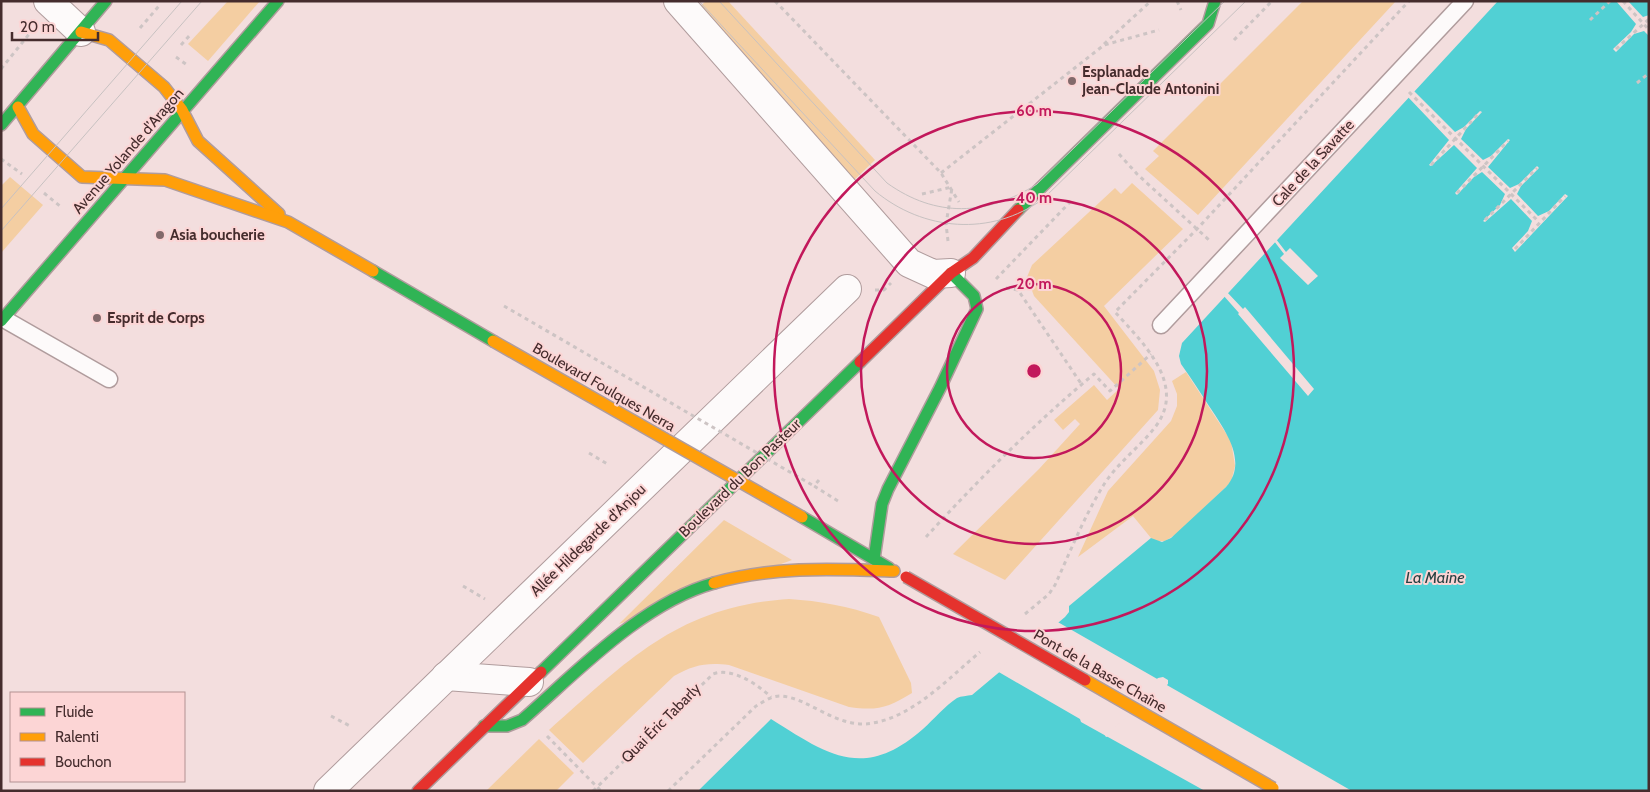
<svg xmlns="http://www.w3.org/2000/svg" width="1650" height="792" font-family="Cabin,sans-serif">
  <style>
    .green { fill: #f4cea2 }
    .water { fill: #51d0d4; fill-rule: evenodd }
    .pier { fill: #f3dede }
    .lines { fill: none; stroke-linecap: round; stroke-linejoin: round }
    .lane-casing { stroke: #b09c9d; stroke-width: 19 }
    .street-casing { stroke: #b09c9d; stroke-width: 30 }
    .fast-casing { stroke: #b09c9d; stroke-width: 14 }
    .slow-casing { stroke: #b09c9d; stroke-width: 14 }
    .jam-casing { stroke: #b09c9d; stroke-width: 14 }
    .path { stroke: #cdc4c4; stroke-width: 3; stroke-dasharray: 4 4; stroke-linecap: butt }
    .lane { stroke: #fdfafa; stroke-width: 16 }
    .street { stroke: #fdfafa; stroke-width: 28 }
    .fast { stroke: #30b455; stroke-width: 11 }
    .slow { stroke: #ff9f0a; stroke-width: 11 }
    .jam { stroke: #e5322d; stroke-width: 11 }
    .tram { stroke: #c7c1c1; stroke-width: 1 }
    .slow-bridge-casing { stroke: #b09c9d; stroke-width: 14; stroke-linecap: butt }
    .jam-bridge-casing { stroke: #b09c9d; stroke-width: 14; stroke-linecap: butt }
    .path-bridge { stroke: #cdc4c4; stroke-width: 3; stroke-dasharray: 4 4; stroke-linecap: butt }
    .slow-bridge { stroke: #ff9f0a; stroke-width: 11 }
    .jam-bridge { stroke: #e5322d; stroke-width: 11 }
    .ring { fill: none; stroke: #c2185b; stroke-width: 2.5 }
    .poi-dot { fill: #826a6b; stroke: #fcd5d5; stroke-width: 2 }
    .labels { text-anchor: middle; stroke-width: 4; stroke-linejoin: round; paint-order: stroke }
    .poi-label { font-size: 15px; font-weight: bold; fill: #452c2d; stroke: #fcd5d5; text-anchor: start }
    .street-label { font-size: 15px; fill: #452c2d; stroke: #fcd5d5 }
    .water-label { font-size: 16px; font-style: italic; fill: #274142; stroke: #fcd5d5 }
    .centre { fill: #c2185b; stroke: #fcd5d5; stroke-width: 2.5 }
    .ring-label { font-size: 15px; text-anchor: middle; font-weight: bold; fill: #c2185b; stroke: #fcd5d5; stroke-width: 4; stroke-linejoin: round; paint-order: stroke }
  </style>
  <rect width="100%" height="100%" fill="#f3dede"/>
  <g class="green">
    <polygon points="228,1 260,1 208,61 188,44"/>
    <polygon points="706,1 728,1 875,160 852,182 697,9"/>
    <polygon points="1303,1 1396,1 1198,215 1145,169 1159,156 1153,151"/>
    <polygon points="10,177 43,205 1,253 1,186"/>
    <polygon points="1132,183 1183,229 1104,306 1154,371 1160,390 1158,410 1005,580 953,554 1039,469 1080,424 1075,419 1063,430 1054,420 1094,385 1107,400 1119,389 1034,296 1027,277 1032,265 1115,188 1121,194"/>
    <polygon points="1186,372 1231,441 1235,466 1231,482 1178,533 1165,541 1156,541 1151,538 1133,516 1078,557 1108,491 1171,421 1177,406 1177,394 1172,381"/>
    <polygon points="724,520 792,560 619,624"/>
    <path d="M789,599C820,601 848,606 879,617L911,683L912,693C888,708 877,711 849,707L729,665C707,662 693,665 674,676L583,763L549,730C627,661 678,606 789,599Z"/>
    <polygon points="539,739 574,773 556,791 486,791"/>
  </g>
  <path class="water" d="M1498,1H1649V791H698L771,719C828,755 864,781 923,729C934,719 945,706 957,698C961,696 967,696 972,695L1065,617L1069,612V606L1151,538L1162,542L1171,538L1226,487C1249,461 1224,429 1209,406C1200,392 1191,378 1181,364L1179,356L1182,343ZM1163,677L1168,680V684L1109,736L1106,737L1101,729L1158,678Z"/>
  <g class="pier">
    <polygon points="1616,1 1628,1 1643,17 1649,15 1649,36 1644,31 1634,34 1616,52 1613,49 1631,32 1636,24"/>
    <polygon points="1413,90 1455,132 1464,127 1480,111 1482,112 1466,129 1461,139 1483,160 1491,156 1508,139 1510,140 1488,167 1510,188 1519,184 1537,166 1539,168 1521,186 1517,194 1538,216 1549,211 1565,194 1568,196 1515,252 1512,248 1528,231 1532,221 1511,199 1485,222 1483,221 1500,205 1505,194 1482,172 1474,177 1457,195 1455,193 1477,168 1454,145 1431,166 1429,165 1449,140 1407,96"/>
    <polygon points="1276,239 1286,252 1290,248 1318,276 1308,285 1280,258 1284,254 1274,241"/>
    <polygon points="1226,291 1243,309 1245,307 1314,389 1308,396 1238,314 1239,313 1223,295"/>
    <polygon points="1056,621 1159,680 1104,730 1107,734 1165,684 1352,791 1205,791 1081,722 1080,719 997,671"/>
  </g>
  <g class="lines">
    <defs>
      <g id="lane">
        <polyline points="4,319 109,379"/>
        <polyline points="1161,325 1465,1"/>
      </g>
      <g id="street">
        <polyline points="48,1 81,32"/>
        <polyline points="678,1 909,263 933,274 951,273"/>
        <polyline points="446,676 529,682"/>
        <polyline points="328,791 847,289"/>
      </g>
      <g id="fast">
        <polyline points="1,125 106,1"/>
        <polyline points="1018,210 1208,24 1215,1"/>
        <polyline points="373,271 493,341"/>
        <polyline points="1,321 278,1"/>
        <polyline points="802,517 889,568"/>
        <polyline points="874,559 882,504 888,489 940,388 977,309 974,296 951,273"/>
        <polyline points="541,672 860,362"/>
        <path d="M484,726H507L522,720C577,672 642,603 714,583"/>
      </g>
      <g id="slow">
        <polyline points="81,32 109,40 164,87 182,110 198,141 279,214"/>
        <polyline points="18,107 33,134 82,177 165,180 288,222 373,271"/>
        <path d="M714,583C774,566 833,569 894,571"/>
      </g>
      <g id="jam">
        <polyline points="860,362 951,273 973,258 1018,210"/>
        <polyline points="418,791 541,672"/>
      </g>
    </defs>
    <use href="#lane" class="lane-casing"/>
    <use href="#street" class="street-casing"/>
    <use href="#fast" class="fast-casing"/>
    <use href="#slow" class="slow-casing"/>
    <use href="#jam" class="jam-casing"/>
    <g class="path">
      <polyline points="775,1 941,173 959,202"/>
      <polyline points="1177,1 1181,10"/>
      <polyline points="1623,1 1649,30"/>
      <polyline points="1590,20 1610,1"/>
      <polyline points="140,28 159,6"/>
      <polyline points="1234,40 1272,1"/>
      <polyline points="1104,44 1151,1"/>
      <polyline points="181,45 191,34"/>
      <polyline points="1616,49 1649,19"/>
      <polyline points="176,57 187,65"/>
      <polyline points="1,69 30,33 30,23"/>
      <polyline points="1637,83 1649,73"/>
      <polyline points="1409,92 1539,222"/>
      <polyline points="1119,154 1137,174 1209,240"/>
      <polyline points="1,159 22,174"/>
      <polyline points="1431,165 1480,112"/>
      <polyline points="941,173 1104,45 1159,30"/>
      <polyline points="44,193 61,207"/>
      <polyline points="1457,193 1508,141"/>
      <polyline points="922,194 952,187"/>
      <polyline points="1485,220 1537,168"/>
      <polyline points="948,241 946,224 952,188"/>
      <polyline points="1515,249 1565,196"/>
      <polyline points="996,279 1073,199"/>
      <polyline points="1006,288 1018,290 1082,385"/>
      <polyline points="875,290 884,290 891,283"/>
      <polyline points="589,453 609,465"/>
      <polyline points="819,480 814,486 838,501"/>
      <path d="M926,537C978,480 1034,424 1094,374L1110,391L1151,354"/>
      <polyline points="463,586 485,599"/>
      <path d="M1025,614L1049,594L1055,585C1070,552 1084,517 1103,486C1117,463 1140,447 1156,426C1187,384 1142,342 1115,312L1197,229L1409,1"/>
      <polyline points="331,716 350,726"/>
      <polyline points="547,736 601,791"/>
      <path d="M593,791L713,674C732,667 757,684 771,697"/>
      <path d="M668,791L756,706C763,702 771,696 780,696C809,697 837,730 873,723C914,716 950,677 980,652"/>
    </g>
    <use href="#lane" class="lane"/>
    <use href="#street" class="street"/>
    <use href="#fast" class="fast"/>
    <use href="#slow" class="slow"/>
    <use href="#jam" class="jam"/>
    <g class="tram">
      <path d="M699,1L875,191C923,231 991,237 1043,199L1246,1"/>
      <path d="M719,1L887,183C936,218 987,216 1037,184L1225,1"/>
      <polyline points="1,209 182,1"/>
      <polyline points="1,231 202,1"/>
    </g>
    <defs>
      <g id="slow-bridge">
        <polyline points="493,341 802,517"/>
        <polyline points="1085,680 1273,788"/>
      </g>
      <polyline id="jam-bridge" points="906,577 1085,680"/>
    </defs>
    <use href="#slow-bridge" class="slow-bridge-casing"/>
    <use href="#jam-bridge" class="jam-bridge-casing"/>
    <polyline class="path-bridge" points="504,306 814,486"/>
    <use href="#slow-bridge" class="slow-bridge"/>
    <use href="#jam-bridge" class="jam-bridge"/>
  </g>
  <g class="ring">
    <circle cx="1034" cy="371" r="87"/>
    <circle cx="1034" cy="371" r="173"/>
    <circle cx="1034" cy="371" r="260"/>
  </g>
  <g class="poi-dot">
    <circle cx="1072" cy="81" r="5"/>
    <circle cx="160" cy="235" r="5"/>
    <circle cx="97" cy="318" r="5"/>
  </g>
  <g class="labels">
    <g class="poi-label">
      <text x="1082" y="77">Esplanade<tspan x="1082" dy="17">Jean-Claude Antonini</tspan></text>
      <text x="170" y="240">Asia boucherie</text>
      <text x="107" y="323">Esprit de Corps</text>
    </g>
    <g class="street-label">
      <text transform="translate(128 151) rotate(-49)" y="5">Avenue Yolande d’Aragon</text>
      <text transform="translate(1313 163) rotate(-47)" y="5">Cale de la Savatte</text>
      <text transform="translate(604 387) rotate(30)" y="5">Boulevard Foulques Nerra</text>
      <text transform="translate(740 478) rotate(-44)" y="5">Boulevard du Bon Pasteur</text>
      <text transform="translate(588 540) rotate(-44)" y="5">Allée Hildegarde d'Anjou</text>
      <text transform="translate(1100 671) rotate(30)" y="5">Pont de la Basse Chaîne</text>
      <text transform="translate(661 723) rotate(-45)" y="5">Quai Éric Tabarly</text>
    </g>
    <g class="water-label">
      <text x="1435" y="583">La Maine</text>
    </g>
  </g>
  <circle cx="1034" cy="371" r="8" class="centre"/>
  <g class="ring-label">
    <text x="1034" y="116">60 m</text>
    <text x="1034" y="203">40 m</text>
    <text x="1034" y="289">20 m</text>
  </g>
  <rect width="1650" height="792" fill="none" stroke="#452c2d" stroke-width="5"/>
  <rect x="10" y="692" width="175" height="90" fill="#fcd5d5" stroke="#b39192"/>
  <rect x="20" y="708" width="25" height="8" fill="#30b455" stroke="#b39192"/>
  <text x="55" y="717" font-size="15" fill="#452c2d">Fluide</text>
  <rect x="20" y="733" width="25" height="8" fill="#ff9f0a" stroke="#b39192"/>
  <text x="55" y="742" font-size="15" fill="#452c2d">Ralenti</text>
  <rect x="20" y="758" width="25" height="8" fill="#e5322d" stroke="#b39192"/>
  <text x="55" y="767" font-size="15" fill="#452c2d">Bouchon</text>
  <path d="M12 32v8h86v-8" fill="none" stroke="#452c2d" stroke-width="2.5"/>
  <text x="20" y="32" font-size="15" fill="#452c2d" stroke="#fcd5d5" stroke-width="4" paint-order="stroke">20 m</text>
</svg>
